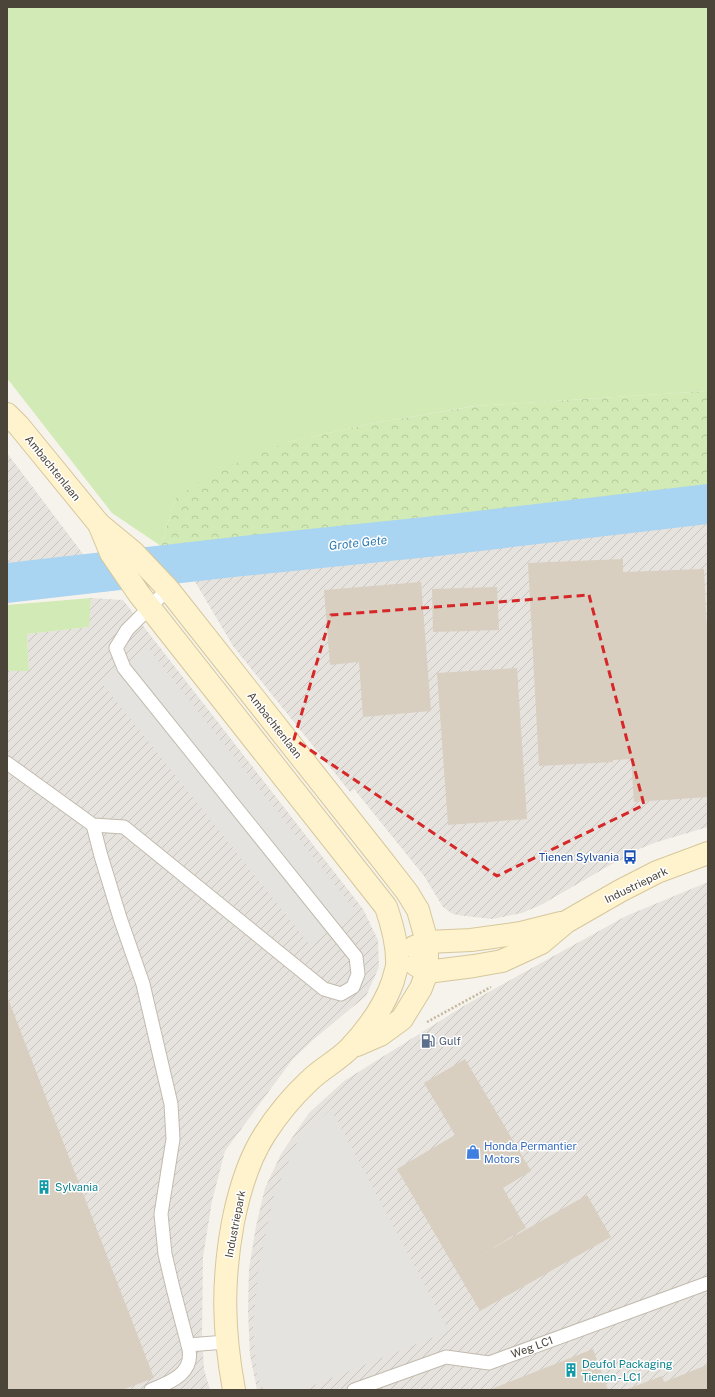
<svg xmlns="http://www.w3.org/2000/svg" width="715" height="1397" font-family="'Public Sans',sans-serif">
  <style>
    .industrial { fill: url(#industrial-furrows) }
    .green { fill: #d2eab5 }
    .forest { fill: url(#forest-crowns) }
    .parking { fill: #e5e3e0 }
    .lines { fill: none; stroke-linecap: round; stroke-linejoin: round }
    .river { stroke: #a9d4f2; stroke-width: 40 }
    .building { fill: #d8cfc1 }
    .lane-casing { stroke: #c2bbae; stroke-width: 15 }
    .secondary-casing { stroke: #d6c79b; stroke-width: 24 }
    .path { stroke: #c4b79f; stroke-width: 2.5; stroke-dasharray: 2 2; stroke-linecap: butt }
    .lane { stroke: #fff; stroke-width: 13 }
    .secondary { stroke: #fff3cd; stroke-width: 22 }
    .marked { fill: none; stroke: #d62828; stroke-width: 3; stroke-dasharray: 8 5; stroke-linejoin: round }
    .labels { text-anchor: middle; stroke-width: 3; stroke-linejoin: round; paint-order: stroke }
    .street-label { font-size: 11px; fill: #4b4439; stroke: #fff }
    .transit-label { font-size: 11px; fill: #164399; stroke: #fff; text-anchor: end }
    .service-label { font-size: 11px; fill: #4e5e75; stroke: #fff; text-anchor: start }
    .shop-label { font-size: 11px; fill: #366cbe; stroke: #fff; text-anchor: start }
    .culture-label { font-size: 11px; fill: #0d838f; stroke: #fff; text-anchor: start }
    .water-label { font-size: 12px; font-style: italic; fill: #2e7ab2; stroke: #fff }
  </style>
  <defs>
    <pattern id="industrial-furrows" width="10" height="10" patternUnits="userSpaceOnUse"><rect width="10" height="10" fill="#e6e2dd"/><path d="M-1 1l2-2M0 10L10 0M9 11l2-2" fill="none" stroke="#c7c3be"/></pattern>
    <pattern id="forest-crowns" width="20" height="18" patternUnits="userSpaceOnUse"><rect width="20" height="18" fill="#d2eab5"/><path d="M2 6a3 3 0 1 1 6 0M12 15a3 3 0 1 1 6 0" fill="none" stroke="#b6ca9c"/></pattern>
  </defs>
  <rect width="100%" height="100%" fill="#f6f3ec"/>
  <g class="industrial">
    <polygon points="7,453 86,558 7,566"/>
    <polygon points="708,504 708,827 657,842 634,851 630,857 612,864 541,905 522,913 492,919 457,915 451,913 443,907 424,876 354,789 350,792 233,646 184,563 427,537"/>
    <polygon points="91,598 123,600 363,909 378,940 379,967 366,996 314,1039 292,1060 225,1151 212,1201 203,1257 202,1337 204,1369 210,1390 7,1390 7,671 29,670 27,634 88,627"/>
    <polygon points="708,882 708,1390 257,1390 250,1355 248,1311 249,1269 256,1226 265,1188 281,1154 309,1113 344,1081 467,1004 626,916"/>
  </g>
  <g class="green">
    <polygon points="7,7 708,7 708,391 475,406 374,423 288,442 175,499 161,546 112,513 10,382 7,379"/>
    <polygon points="91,598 89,627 27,634 29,671 7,671 7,605"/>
  </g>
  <polygon class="forest" points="708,391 708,504 427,537 184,563 161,546 175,499 211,473 288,442 374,423 476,406"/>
  <g class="parking">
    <polygon points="148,648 355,910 310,945 102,683"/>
    <polygon points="331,1109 449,1331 302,1390 264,1390 257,1376 253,1327 259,1265 274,1195 298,1140"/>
  </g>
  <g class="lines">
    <polyline class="river" points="7,583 234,557 427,537 708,504"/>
  </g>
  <g class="building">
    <polygon points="623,559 623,572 704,569 708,650 708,797 634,802 631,759 613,760 613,762 539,766 528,563"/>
    <polygon points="421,582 431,711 363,717 359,662 330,665 324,590"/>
    <polygon points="497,587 499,630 433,632 432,589"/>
    <polygon points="517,668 527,819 448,825 437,673"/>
    <polygon points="7,996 154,1378 122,1390 7,1390"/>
    <polygon points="465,1059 531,1171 503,1188 526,1228 481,1255 587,1195 611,1237 480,1311 397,1169 455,1135 424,1083"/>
    <polygon points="593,1349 608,1390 489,1390"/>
    <polygon points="707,1365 708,1365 708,1390 625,1390 662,1376 664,1382"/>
  </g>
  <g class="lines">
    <defs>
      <g id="lane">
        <polyline points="7,763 93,825 124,827 324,989 341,994 353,987 358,974 356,957 124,668 116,648 127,630 168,589"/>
        <polyline points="93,825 101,856 120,918 143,984 171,1104 173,1139 161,1214 165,1254 173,1288 188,1345 226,1342"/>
        <path d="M151,1390C172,1382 196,1372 188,1345"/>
        <polyline points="354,1390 446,1357 489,1363 708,1283"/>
      </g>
      <g id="secondary">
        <polyline points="7,414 19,426 99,524 133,552 168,589 379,856 407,892 418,910 427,942 427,972 421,988 402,1019 380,1035 357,1045"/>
        <path d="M99,524L111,553L139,594L386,907C393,927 398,946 397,966C396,971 394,976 393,981C384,1007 368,1029 349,1049C337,1061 321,1069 309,1081C292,1097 277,1115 265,1134C248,1160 239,1192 233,1222C222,1282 223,1330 234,1390"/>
        <polyline points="414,947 427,942 471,940 521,933 561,923"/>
        <polyline points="416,965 427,972 474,966 502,961 541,943 566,922 620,891 657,872 708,853"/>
      </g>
    </defs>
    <use href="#lane" class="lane-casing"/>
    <use href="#secondary" class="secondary-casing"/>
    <polyline class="path" points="427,1022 491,987"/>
    <use href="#lane" class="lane"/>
    <use href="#secondary" class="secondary"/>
  </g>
  <path class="marked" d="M589,595L644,805L497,876L294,739L331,615Z"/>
  <defs>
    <symbol id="bus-bare" viewBox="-9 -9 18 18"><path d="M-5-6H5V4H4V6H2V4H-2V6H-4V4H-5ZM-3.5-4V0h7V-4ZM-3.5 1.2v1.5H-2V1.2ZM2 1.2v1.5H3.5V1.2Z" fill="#1a4fb4" stroke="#fff" stroke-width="2.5" paint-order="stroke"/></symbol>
    <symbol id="fuel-bare" viewBox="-9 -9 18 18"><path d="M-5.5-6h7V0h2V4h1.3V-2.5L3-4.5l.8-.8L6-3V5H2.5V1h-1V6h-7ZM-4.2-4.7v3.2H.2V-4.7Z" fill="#5c6f8a" stroke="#fff" stroke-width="2.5" paint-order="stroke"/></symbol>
    <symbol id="shop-bare" viewBox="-9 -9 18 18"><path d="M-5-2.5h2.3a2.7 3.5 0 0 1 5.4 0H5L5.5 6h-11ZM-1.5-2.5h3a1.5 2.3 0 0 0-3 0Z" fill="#3f7fe0" stroke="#fff" stroke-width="2.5" paint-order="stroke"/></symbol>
    <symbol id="building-bare" viewBox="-9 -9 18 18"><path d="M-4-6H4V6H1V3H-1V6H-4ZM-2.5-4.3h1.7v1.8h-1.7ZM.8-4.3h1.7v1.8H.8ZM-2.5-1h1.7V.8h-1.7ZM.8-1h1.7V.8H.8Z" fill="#0f9aa8" stroke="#fff" stroke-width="2.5" paint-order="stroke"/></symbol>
  </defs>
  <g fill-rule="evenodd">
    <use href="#bus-bare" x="620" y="847" width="20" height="20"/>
    <use href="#fuel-bare" x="418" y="1031" width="20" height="20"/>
    <use href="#shop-bare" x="463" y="1142" width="20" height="20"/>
    <use href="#building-bare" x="34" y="1177" width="20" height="20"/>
    <use href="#building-bare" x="561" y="1360" width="20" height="20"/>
  </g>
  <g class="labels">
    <g class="street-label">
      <text transform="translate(53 468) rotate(51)" y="4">Ambachtenlaan</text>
      <text transform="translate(275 725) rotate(52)" y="4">Ambachtenlaan</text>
      <text transform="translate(636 885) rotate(-26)" y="4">Industriepark</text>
      <text transform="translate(235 1224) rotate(-79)" y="4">Industriepark</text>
      <text transform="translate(532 1347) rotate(-20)" y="4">Weg LC1</text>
    </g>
    <g class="transit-label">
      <text x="619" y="861">Tienen Sylvania</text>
    </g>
    <g class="service-label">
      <text x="439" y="1045">Gulf</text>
    </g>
    <g class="shop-label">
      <text x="484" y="1150">Honda Permantier<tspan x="484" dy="13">Motors</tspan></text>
    </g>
    <g class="culture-label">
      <text x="55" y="1191">Sylvania</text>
      <text x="582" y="1368">Deufol Packaging<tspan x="582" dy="13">Tienen - LC1</tspan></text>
    </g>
    <g class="water-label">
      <text transform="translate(358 543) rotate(-6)" y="4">Grote Gete</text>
    </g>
  </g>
  <rect width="715" height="1397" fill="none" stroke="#4b4439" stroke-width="16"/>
</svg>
